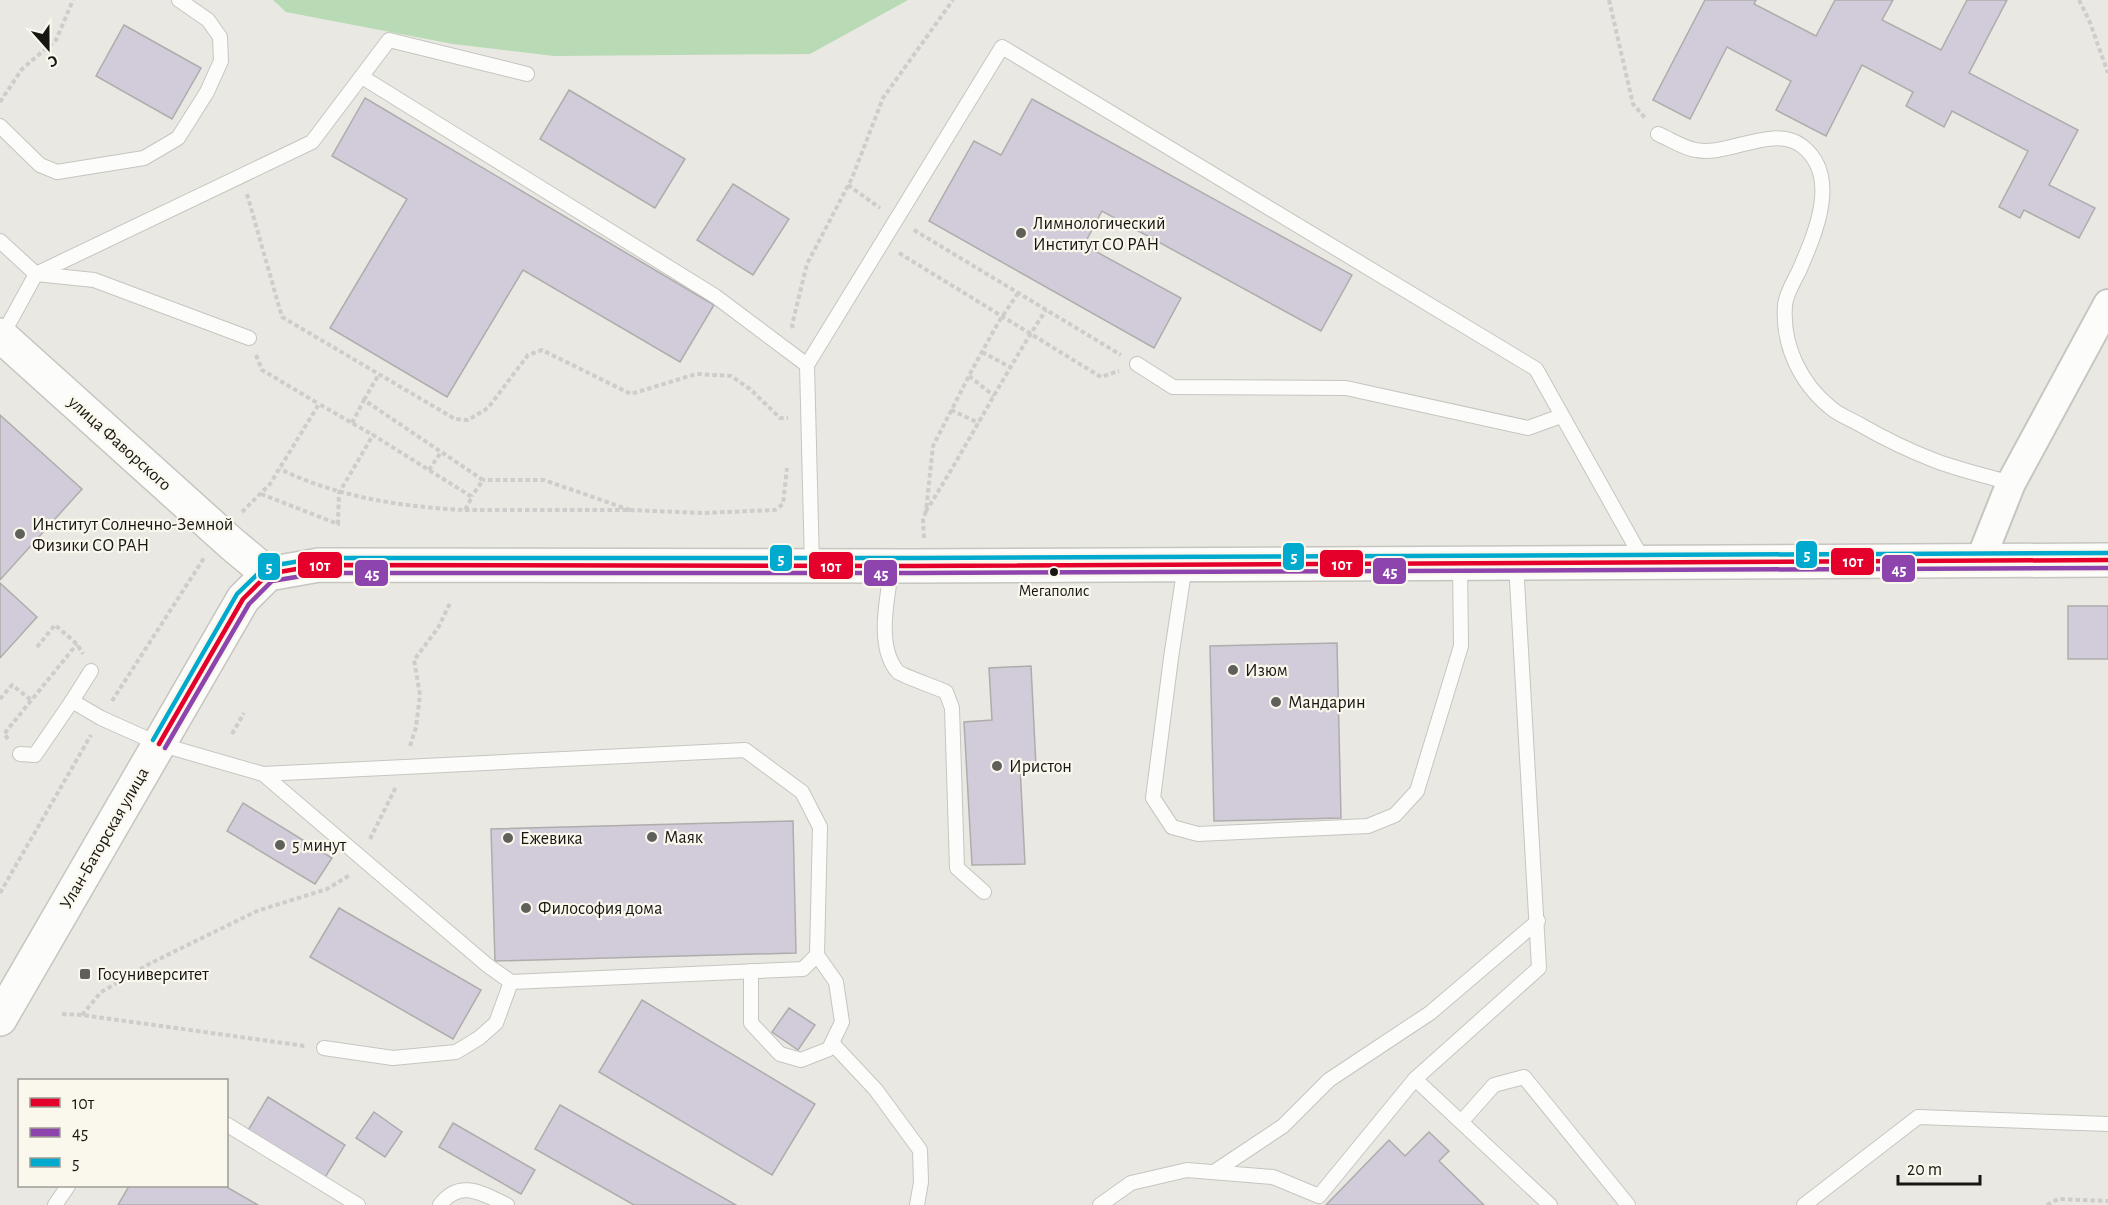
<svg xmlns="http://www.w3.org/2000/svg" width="2108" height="1205" font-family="'Alegreya Sans',sans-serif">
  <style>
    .green { fill: #b8dab4 }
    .building { fill: #d2cbd9; stroke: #aeadac; stroke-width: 1.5 }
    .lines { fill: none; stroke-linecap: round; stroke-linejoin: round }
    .service-casing { stroke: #c6c5c0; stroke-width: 16 }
    .minor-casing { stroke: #c6c5c0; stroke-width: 32 }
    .tertiary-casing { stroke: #c6c5c0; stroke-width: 36 }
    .path { stroke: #cecdcb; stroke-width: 4; stroke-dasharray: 4.5 3; stroke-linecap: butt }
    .service { stroke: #fcfcfb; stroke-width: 14 }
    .minor { stroke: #fcfcfb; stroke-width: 28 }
    .tertiary { stroke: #fcfcfb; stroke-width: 33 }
    .bus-1-casing { stroke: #faf7ed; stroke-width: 9 }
    .bus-2-casing { stroke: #faf7ed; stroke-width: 9 }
    .bus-3-casing { stroke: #faf7ed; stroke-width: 9 }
    .bus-1 { stroke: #e4002b; stroke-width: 4.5 }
    .bus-2 { stroke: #8e44ad; stroke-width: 4.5 }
    .bus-3 { stroke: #00a9ce; stroke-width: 4.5 }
    .poi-dot { fill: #60605b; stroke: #faf7ed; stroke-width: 2 }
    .bus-dot { fill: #171612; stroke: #faf7ed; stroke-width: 2 }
    .labels { text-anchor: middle; stroke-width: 4.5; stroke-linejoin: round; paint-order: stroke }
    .bus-label { font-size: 16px; fill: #171612; stroke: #faf7ed }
    .poi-label { font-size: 18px; fill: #171612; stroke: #faf7ed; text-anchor: start }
    .street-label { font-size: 18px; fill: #171612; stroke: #faf7ed }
    .line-badge { stroke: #faf7ed; stroke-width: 2 }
    .badge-label { font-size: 16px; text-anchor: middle; font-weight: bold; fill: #fff }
  </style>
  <rect width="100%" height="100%" fill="#e9e8e2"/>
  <polygon class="green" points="273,0 908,0 810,54 554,56 453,44 286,12"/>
  <g class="building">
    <polygon points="1705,0 1756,0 1754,4 1816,36 1835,0 1893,0 1882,20 1941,50 1967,0 2007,0 1969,73 2078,130 2049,185 2095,208 2079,238 2024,210 2020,218 1999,207 2028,151 1952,111 1944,127 1906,106 1913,92 1862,65 1826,136 1776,110 1791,81 1727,47 1690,119 1653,100"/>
    <polygon points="124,25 201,68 172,119 96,76"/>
    <polygon points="569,90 685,159 655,208 540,139"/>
    <polygon points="365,98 714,305 680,362 523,270 447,397 330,328 407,199 332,156"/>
    <polygon points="1032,99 1352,275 1321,331 1102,211 1084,245 1181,298 1154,348 929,221 974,141 1001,155"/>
    <polygon points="733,184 789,219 753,275 697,240"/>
    <polygon points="0,415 82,489 0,580"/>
    <polygon points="0,583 37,617 0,658"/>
    <rect x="2068" y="606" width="40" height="53"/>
    <polygon points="1337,643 1341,818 1214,821 1210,646"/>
    <polygon points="1031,666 1036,766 1020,766 1025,864 972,865 964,722 992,720 989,668"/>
    <polygon points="243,803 332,858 315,884 227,831"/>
    <polygon points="793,821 796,953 495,961 491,829"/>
    <polygon points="339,908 481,990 453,1039 310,957"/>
    <polygon points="642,1000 815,1104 772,1175 599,1072"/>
    <polygon points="789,1008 815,1025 798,1050 772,1032"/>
    <polygon points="268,1097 345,1145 324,1179 247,1132"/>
    <polygon points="560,1105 736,1205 634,1205 535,1149"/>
    <polygon points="374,1112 402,1132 385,1157 356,1138"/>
    <polygon points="453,1123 535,1170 521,1194 439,1147"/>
    <polygon points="1429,1132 1449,1151 1439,1161 1484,1205 1326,1205 1389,1140 1405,1156"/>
    <polygon points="129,1186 225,1186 258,1205 118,1205"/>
  </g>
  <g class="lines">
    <defs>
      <g id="service">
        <polyline points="362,77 715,296 807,365"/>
        <polyline points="0,126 40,165 57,172 144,158 178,138 207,92 221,61 220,37 208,20 179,0"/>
        <path d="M1658,134C1670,139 1683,148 1696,150C1727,157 1773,124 1802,146C1841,176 1815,234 1799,271C1794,281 1786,294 1785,305C1782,345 1800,383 1831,408C1839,415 1850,419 1859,424C1883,438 1910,451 1936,461C1960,470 1986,476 2011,483"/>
        <polyline points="0,241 36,274 94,280 249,338"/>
        <polyline points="2,336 36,274 312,142 389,40 527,74"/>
        <polyline points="1137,364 1173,387 1346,388 1528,428 1561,416"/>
        <polyline points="812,565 807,365 1002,47 1536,369 1643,560"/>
        <path d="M892,565C888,596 875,646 898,672C903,676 938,688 946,692L952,708L957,868L984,892"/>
        <polyline points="1185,565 1171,658 1153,798 1172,827 1198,834 1368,826 1395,815 1417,791 1461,646 1460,563"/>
        <polyline points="72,701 91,671"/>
        <polyline points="20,754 35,755 72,701 101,718 159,744 263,774 745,750 802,792 820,827 817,955 803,969 511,982 487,965 263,774"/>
        <polyline points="751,971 751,1023 780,1054 801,1060 829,1049 842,1022 836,982 817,955"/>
        <polyline points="832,1043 876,1090 920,1150 921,1182 917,1205"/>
        <polyline points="324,1048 393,1058 456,1052 479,1038 496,1023 511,982"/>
        <polyline points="1415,1079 1539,968 1516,563"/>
        <polyline points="1462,1121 1494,1085 1524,1077 1628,1205"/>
        <polyline points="226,1124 358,1205"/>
        <polyline points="1214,1172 1283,1126 1329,1080 1430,1013 1538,921"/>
        <polyline points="55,1205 68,1186"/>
        <path d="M440,1205C460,1178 483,1194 507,1205"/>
        <polyline points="1100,1205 1131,1183 1187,1170 1273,1177 1319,1196 1415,1079 1550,1205"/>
        <polyline points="1804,1205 1918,1117 2108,1124"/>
      </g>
      <polyline id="minor" points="1980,561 2011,483 2108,304"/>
      <g id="tertiary">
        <polyline points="0,335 232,544 268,574"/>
        <polyline points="0,1019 243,599 268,574 319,565 913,566 2108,560"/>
      </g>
    </defs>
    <use href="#service" class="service-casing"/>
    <use href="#minor" class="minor-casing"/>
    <use href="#tertiary" class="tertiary-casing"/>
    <g class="path">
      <polyline points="1609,0 1633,104 1646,119"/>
      <polyline points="2079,0 2089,20 2108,73"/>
      <polyline points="0,102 22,69 56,40 73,0"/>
      <polyline points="848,185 880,208"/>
      <polyline points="247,194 282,317 455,419 468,420 488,408 528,355 542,350 631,394 696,374 731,376 750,389 780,418 788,418"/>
      <polyline points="914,230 1121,355"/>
      <polyline points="899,253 1101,377 1119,371"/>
      <path d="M1018,293L998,323L972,370L933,446L926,511C968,445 1003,375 1046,310"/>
      <polyline points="793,328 792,325 807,264 852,178 883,98 953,0"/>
      <polyline points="982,352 1010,367"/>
      <polyline points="256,355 262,370 319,404"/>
      <polyline points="969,376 994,396"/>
      <polyline points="364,400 379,374"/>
      <polyline points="951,410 979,423"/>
      <polyline points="352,423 364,400 483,480 472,496"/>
      <polyline points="429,470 441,452"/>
      <path d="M261,494L338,524L339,493L373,435L472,497L465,510C402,507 337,497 280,469"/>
      <polyline points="465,510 630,510 544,480 483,480"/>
      <polyline points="630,510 703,513 775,510 783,504 787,468"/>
      <polyline points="242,512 270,484 319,404 373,435"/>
      <polyline points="924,538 923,520 926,511"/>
      <polyline points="37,647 55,625 77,644 83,654"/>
      <polyline points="0,699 12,685 31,700"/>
      <polyline points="112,701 204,558"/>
      <polyline points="232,734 244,713"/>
      <polyline points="8,739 4,734 77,644"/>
      <polyline points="410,746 416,727 420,695 414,660 438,628 450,603"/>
      <polyline points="370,839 396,787"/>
      <polyline points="0,893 91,735"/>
      <polyline points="62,1014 82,1015 305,1046"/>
      <polyline points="82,1015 101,992 151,963 257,911 327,889 350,875"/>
      <polyline points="2047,1205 2058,1199 2108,1201"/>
    </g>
    <use href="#service" class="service"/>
    <use href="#minor" class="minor"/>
    <use href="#tertiary" class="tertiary"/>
    <defs>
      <polyline id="bus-1" points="159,744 243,599 268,574 319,565 913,566 2108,560"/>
      <polyline id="bus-2" points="165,748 249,604 272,581 320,573 913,573 2108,568"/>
      <polyline id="bus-3" points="153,740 237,594 265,567 318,558 913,558 2108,553"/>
    </defs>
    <use href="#bus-1" class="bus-1-casing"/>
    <use href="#bus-2" class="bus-2-casing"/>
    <use href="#bus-3" class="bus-3-casing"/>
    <use href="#bus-1" class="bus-1"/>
    <use href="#bus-2" class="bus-2"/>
    <use href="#bus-3" class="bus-3"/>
  </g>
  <g class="poi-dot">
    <circle cx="1021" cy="233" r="6"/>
    <circle cx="20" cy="534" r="6"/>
    <circle cx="1233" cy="670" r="6"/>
    <circle cx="1276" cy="702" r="6"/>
    <circle cx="997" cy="766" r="6"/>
    <circle cx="652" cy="837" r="6"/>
    <circle cx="508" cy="838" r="6"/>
    <circle cx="280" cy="845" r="6"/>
    <circle cx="526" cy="908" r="6"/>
    <rect x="79" y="968" width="12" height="12" rx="3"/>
  </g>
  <circle class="bus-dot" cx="1054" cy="572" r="5"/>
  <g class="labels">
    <g class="bus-label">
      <text x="1054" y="596">Мегаполис</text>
    </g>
    <g class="poi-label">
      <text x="1033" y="229">Лимнологический<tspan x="1033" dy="21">Институт СО РАН</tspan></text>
      <text x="32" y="530">Институт Солнечно-Земной<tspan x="32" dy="21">Физики СО РАН</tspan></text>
      <text x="1245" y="676">Изюм</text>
      <text x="1288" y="708">Мандарин</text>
      <text x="1009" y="772">Иристон</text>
      <text x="664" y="843">Маяк</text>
      <text x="520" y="844">Ежевика</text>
      <text x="292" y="851">5 минут</text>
      <text x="538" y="914">Философия дома</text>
      <text x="97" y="980">Госуниверситет</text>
    </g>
    <g class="street-label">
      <text transform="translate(120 443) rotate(42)" y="6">улица Фаворского</text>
      <text transform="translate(104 838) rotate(-60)" y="6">Улан-Баторская улица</text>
    </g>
  </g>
  <g class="line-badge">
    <rect x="1795" y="540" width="23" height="29" rx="6" fill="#00a9ce"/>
    <rect x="1282" y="542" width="23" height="29" rx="6" fill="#00a9ce"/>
    <rect x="769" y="544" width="24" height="28" rx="6" fill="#00a9ce"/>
    <rect x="1830" y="547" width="45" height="29" rx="6" fill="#e4002b"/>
    <rect x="1319" y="549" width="45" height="29" rx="6" fill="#e4002b"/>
    <rect x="297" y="551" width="46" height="28" rx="6" fill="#e4002b"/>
    <rect x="808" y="551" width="46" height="29" rx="6" fill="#e4002b"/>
    <rect x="257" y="552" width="24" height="29" rx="6" fill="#00a9ce"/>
    <rect x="1881" y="554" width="35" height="29" rx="6" fill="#8e44ad"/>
    <rect x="1372" y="557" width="35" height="28" rx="6" fill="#8e44ad"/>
    <rect x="354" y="559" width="35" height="28" rx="6" fill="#8e44ad"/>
    <rect x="863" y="559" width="35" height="28" rx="6" fill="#8e44ad"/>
  </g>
  <g class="badge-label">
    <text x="1807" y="560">5</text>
    <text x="1294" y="562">5</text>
    <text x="781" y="564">5</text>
    <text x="1853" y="567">10т</text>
    <text x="1342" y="570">10т</text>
    <text x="320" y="571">10т</text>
    <text x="831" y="572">10т</text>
    <text x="269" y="572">5</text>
    <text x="1899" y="575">45</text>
    <text x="1390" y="577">45</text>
    <text x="372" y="579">45</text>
    <text x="881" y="579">45</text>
  </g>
  <rect x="18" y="1079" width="210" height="108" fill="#faf7ed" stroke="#9f9d95" stroke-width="1.5"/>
  <rect x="30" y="1098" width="30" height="9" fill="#e4002b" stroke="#9f9d95" stroke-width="1.5"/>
  <text x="72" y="1109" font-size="18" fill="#171612">10т</text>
  <rect x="30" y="1128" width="30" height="9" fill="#8e44ad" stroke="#9f9d95" stroke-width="1.5"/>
  <text x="72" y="1139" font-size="18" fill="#171612">45</text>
  <rect x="30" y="1158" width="30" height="9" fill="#00a9ce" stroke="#9f9d95" stroke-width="1.5"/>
  <text x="72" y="1169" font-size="18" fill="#171612">5</text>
  <g transform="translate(48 48) rotate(159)" stroke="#faf7ed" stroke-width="4.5" paint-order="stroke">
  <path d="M0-4.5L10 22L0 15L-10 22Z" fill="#171612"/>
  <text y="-9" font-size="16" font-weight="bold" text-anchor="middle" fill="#171612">С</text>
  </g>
  <path d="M1898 1175v9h82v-9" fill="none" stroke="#171612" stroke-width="3"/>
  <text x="1907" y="1175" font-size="18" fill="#171612" stroke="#faf7ed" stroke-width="4.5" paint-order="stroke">20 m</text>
</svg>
